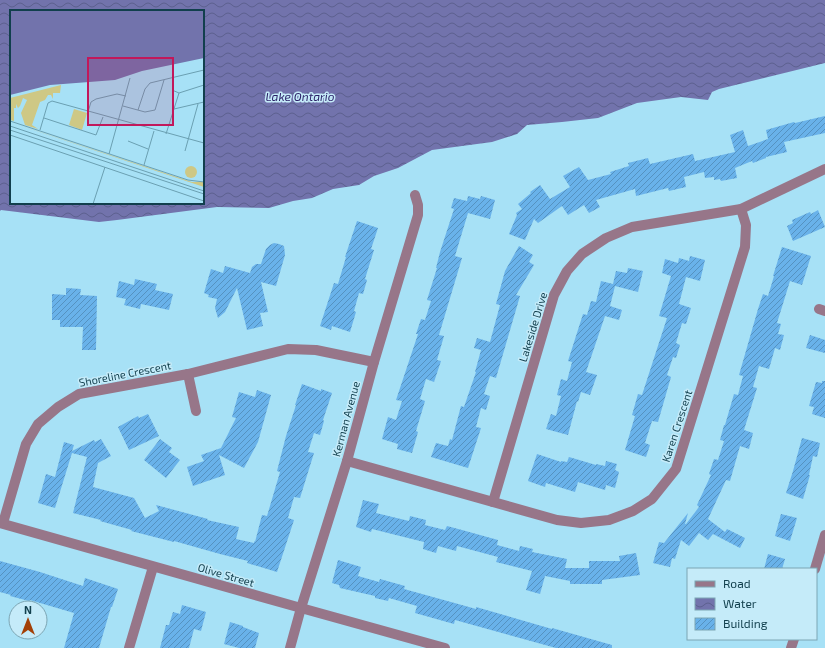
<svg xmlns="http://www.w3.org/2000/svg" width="825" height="648" font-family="'Exo 2',sans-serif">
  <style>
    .water { fill: url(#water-waves); fill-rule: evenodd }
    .building { fill: url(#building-hatch) }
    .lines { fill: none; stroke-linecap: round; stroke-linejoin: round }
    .minor { stroke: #977689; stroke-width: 10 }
    .labels { text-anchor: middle; stroke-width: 3; stroke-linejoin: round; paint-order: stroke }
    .street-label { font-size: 11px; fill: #113f4d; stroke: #c5ebf9 }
    .water-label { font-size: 12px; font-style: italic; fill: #291f65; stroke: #c5ebf9 }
    .inset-road { fill: none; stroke: #6ba0b2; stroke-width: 1 }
    .view { fill: #c2185b; fill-opacity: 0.15; stroke: #c2185b; stroke-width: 2 }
    .inset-edge { fill: none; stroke: #113f4d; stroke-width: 2 }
  </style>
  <defs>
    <pattern id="water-waves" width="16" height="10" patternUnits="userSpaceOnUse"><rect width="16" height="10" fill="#7273ac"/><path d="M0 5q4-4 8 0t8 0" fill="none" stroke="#5c608e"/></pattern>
    <pattern id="building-hatch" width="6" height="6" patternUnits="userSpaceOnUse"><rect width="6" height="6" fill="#69b2ea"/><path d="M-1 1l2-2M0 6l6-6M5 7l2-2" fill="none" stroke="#5592c0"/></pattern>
  </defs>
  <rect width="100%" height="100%" fill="#a7e1f6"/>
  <path class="water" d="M0,0H825V63L719,89L712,92L708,100L681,97L637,103L598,118L562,122L527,125L517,134L492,142L432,150L398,168L374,176L359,185L333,189L312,198L293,201L269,208L217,207L117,220L99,222L1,210L0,211ZM11,11H203V203H11Z"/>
  <g class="building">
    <polygon points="825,116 825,133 784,142 787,152 766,157 766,158 753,163 752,161 735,168 737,178 721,181 720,179 714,180 714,177 705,178 704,172 684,177 686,187 669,191 668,188 636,196 635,189 596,200 600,207 589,213 584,205 568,215 562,206 538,223 534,219 525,240 509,234 517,215 516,213 522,209 518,204 531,193 530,192 540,185 550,199 570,187 563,176 579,167 588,180 611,174 610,172 629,166 628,163 648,158 650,164 693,154 695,161 735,152 730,135 743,130 748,146 768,139 766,130 794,122 795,123"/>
    <polygon points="468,196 480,199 481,196 495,200 490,219 468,213 455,256 462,258 439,335 444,336 437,360 441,361 434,382 426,379 420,399 425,401 416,431 418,432 412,453 397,449 398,444 382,439 388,417 396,420 402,401 396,400 418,334 416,334 421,319 425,320 431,301 427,300 437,268 436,268 440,252 454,209 451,208 454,198 467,201"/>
    <polygon points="818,210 825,227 793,241 787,226 793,223 792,220 810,212 811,214"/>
    <polygon points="357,221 378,228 371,249 374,250 365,279 367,280 363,294 359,293 354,311 356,312 350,332 332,326 331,330 320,326 334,283 338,284 346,257 345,257"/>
    <polygon points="274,243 279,244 284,246 285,255 276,286 261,282 268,312 260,313 263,326 247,330 237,288 225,312 218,318 215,308 217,299 208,297 209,295 204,293 211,269 223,273 225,266 250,273 252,267 256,264 261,264 266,249 270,245"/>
    <polygon points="519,246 533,255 529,262 534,265 516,295 520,296 496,378 490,376 484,394 490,396 486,410 481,408 476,427 481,428 468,468 431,457 436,443 448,446 450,439 452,440 461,406 464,407 476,372 475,372 481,350 474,348 477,338 490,342 500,305 496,304 505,271"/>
    <polygon points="782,247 811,256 802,285 790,281 777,323 781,324 778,334 784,335 780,350 775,348 769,369 759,366 753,387 757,388 744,430 753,433 749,449 740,446 730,481 726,480 708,519 725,532 727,529 745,538 740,548 713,534 708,540 699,533 689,546 681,540 675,559 672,558 670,567 653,563 659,542 664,543 688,513 685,524 686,524 699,507 697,505 711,475 709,474 714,459 718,460 724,441 720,440 724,425 725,425 734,394 738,395 743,376 739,375 758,309 763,294 768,296 774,276 773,276"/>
    <polygon points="690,256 705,260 700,281 686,277 679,304 691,308 686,324 682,323 676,343 680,345 676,358 673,357 667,375 671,377 658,422 652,421 645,443 650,445 646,457 625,450 635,416 632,415 638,394 642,395 667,318 659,316 671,276 662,273 665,259 678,263 679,258 689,261"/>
    <polygon points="628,268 643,271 638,292 615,286 610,306 622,310 619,320 605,316 586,372 597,375 590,395 581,392 578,402 577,401 568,435 546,429 551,414 556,416 561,396 557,395 561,379 567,381 572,362 568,361 583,314 587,315 591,301 596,302 601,281 613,284 616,271 627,273"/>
    <polygon points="135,279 157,284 155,290 173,294 169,310 141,304 140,309 124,305 126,299 116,297 119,281 134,285"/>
    <polygon points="66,288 81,289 80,295 97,296 96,350 82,350 83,327 60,327 60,320 52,320 52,294 66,295"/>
    <polygon points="810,335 825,340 825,353 806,348"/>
    <polygon points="822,381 825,381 825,418 812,414 814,407 809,406 816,382 822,383"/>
    <polygon points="302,384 321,391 321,389 332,393 323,420 324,421 320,435 314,433 308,452 314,453 300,498 294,497 288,518 294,520 277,572 247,563 248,561 220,554 174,541 174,542 131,531 132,530 100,521 101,520 73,513 87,457 72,453 55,508 38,503 46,474 55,477 64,442 74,445 72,451 94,440 95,442 101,439 111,456 98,463 93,487 134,498 145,518 159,511 156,505 208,519 207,520 239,527 236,539 254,543 254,541 255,542 262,515 267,516 280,472 277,471 286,436 296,405 295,405"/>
    <polygon points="257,390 271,395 258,442 244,468 219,455 225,475 193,486 187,467 204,461 201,455 221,448 236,418 232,417 239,392 255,397"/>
    <polygon points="148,414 159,436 129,450 118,427 138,416 139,418"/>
    <polygon points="802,438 820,443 817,457 813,456 809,475 810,475 803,499 786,493 793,471"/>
    <polygon points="160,439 172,448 169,452 180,460 166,478 144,460"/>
    <polygon points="537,454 561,462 561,461 567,462 569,457 596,465 596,464 605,466 606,461 617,464 615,470 619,472 615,488 606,485 605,490 578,482 575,492 546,483 545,487 528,481"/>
    <polygon points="363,500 379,504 376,513 409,521 410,516 426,520 425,525 445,530 447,526 462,530 498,540 497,545 519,551 520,546 533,549 532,552 567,559 565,568 589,568 589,561 620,561 619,556 636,553 640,575 602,580 602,584 570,584 570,581 545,576 540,594 526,590 532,571 496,562 498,557 457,546 456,551 438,546 436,553 423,549 424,542 372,529 371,532 356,527"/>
    <polygon points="781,514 797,518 790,541 775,536"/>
    <polygon points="768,554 785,559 782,569 764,569"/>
    <polygon points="338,560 361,567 358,576 379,582 380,579 405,586 404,589 469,607 476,609 476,607 552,629 552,628 612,645 612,648 556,648 455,620 454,624 415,613 417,606 389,598 388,601 375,598 375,596 340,588 339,585 332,583"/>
    <polygon points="0,561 40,572 83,586 85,578 118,589 112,607 111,607 99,648 64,648 74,613 30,600 29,601 10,596 11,595 0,592"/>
    <polygon points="182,605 206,612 201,631 194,629 189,648 160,648 166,625 169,625 173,612 180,614"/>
    <polygon points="230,622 243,626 243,627 259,633 255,648 239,648 224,644"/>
  </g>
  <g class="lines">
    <g class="minor">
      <polyline points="819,309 825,311"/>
      <polyline points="188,374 196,411"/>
      <polyline points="347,461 557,520 581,523 609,520 633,511 652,499 676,469 745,247 746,225 741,209"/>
      <polyline points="493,502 554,295 567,271 582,254 606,238 632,227 741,209 825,169"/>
      <polyline points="0,523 301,608 445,648"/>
      <polyline points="3,523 26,444 38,424 58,407 79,394 188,374 288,349 316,350 374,362"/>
      <polyline points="815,569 825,535"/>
      <polyline points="129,648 153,567"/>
      <polyline points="290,648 301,608 347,461 374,362 418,215 418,205 415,195"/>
      <polyline points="791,648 794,639"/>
    </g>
  </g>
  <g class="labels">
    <g class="street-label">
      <text transform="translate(533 327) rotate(-73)" y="4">Lakeside Drive</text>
      <text transform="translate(125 374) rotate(-11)" y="4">Shoreline Crescent</text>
      <text transform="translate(346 419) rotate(-75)" y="4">Kerman Avenue</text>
      <text transform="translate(677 426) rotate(-72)" y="4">Karen Crescent</text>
      <text transform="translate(226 575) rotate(16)" y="4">Olive Street</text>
    </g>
    <g class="water-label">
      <text x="300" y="101">Lake Ontario</text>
    </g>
  </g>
  <g transform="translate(10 10)">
    <rect width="194" height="194" fill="#a7e1f6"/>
    <path d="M51,75L50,83H43V89L41,85H38L35,90L30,92L22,115L28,119L15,115L11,103L17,90L13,88L10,96L8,98L6,94V98H4V111L0,110V88ZM64,99L77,103L72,120L59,115ZM0,112L182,172H194V177Z" fill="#cec885"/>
    <path d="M175 162a6 6 0 1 1 12 0a6 6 0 1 1-12 0Z" fill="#cec885"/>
    <path d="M0,0H194V48L132,61L105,70L40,75L0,85Z" fill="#7273ac"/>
    <path class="inset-road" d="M162,80L169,83L194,75M113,96L135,102L145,100L154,70M164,99L194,92M128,100L135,79L140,73L194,60M78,102L81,92L86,89L107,84L116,86M34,108L86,125L93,107M0,111L178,170L194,172M0,116L194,181M0,120L194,184M30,120L38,93L42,91L194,133M156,124L169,83M0,125L194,191M118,131L138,139M175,141L188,94M99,144L120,68M134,155L144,121M83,194L95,157"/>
    <path class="view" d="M78,48H163V115H78Z"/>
    <rect width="194" height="194" class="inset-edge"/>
  </g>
  <rect x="687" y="568" width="130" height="72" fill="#c5ebf9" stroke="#7da6b4"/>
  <rect x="695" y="581" width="20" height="6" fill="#977689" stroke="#7da6b4"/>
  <text x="723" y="588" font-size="12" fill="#113f4d">Road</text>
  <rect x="695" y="598" width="20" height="12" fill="url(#water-waves)" stroke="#7da6b4"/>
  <text x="723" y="608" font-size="12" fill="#113f4d">Water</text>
  <rect x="695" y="618" width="20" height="12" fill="url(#building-hatch)" stroke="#7da6b4"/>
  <text x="723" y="628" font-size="12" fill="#113f4d">Building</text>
  <g transform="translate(28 620)"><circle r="19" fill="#c5ebf9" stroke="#7da6b4"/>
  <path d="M0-3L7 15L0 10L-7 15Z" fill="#a34007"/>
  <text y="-6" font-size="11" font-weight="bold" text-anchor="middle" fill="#113f4d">N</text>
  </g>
</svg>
